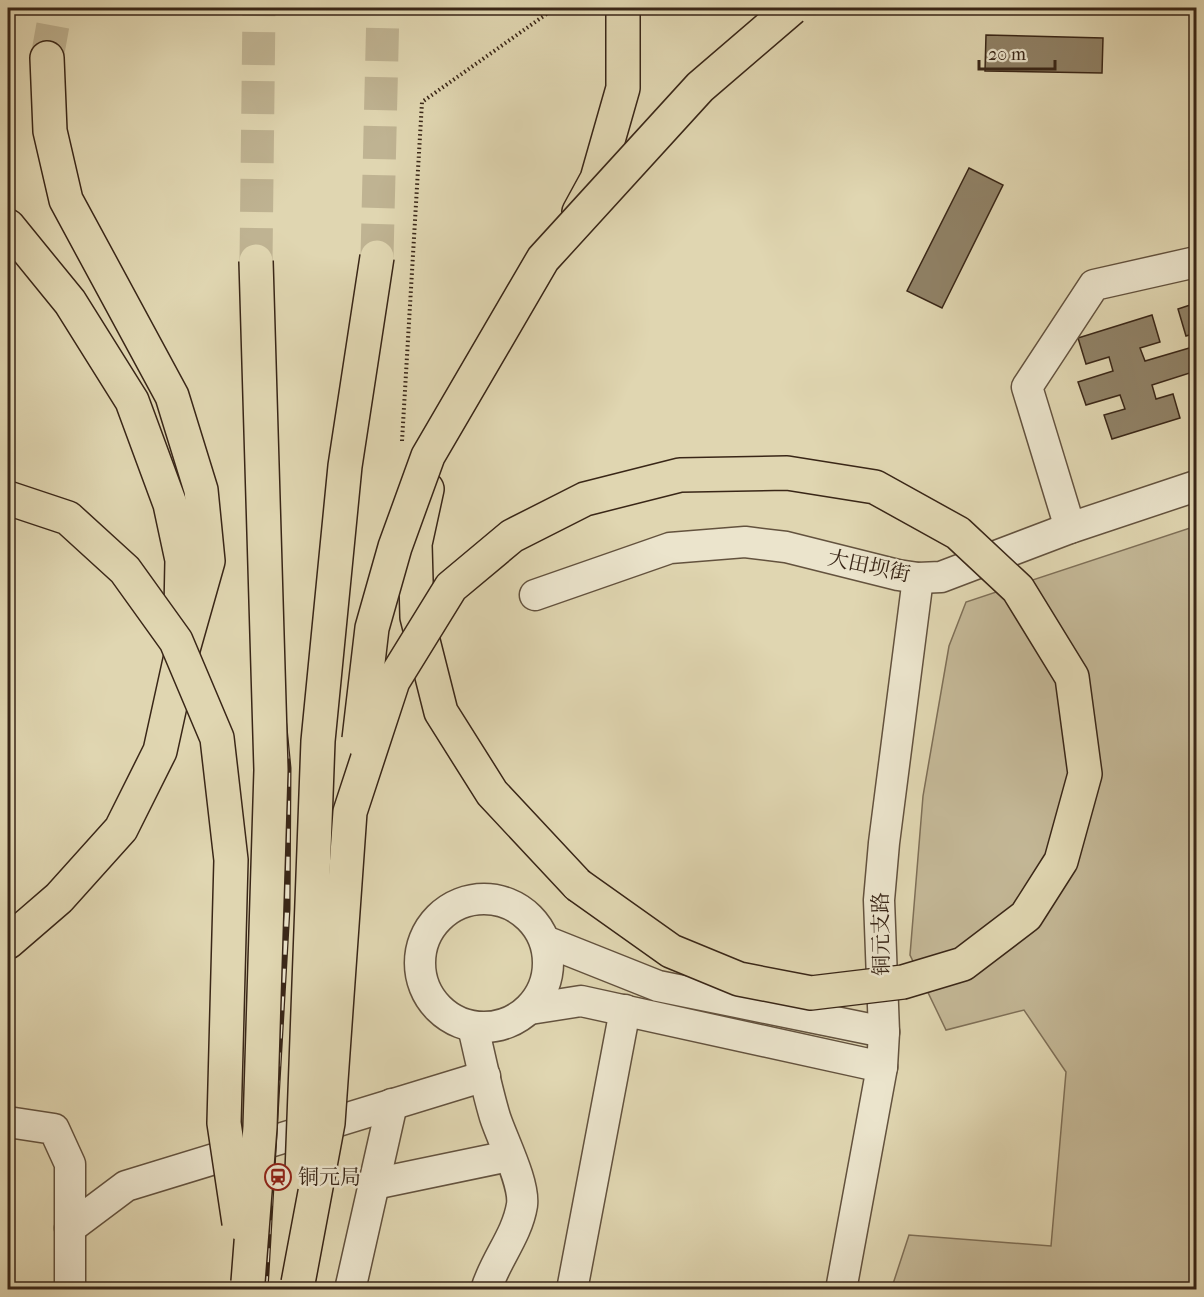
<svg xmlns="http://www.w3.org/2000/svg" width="1204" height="1297" font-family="'IM FELL French Canon','Noto Serif SC',serif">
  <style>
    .green { fill: #c4b897; stroke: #7e6f57; stroke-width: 1.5 }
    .building { fill: #908267; stroke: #392617; stroke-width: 1.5 }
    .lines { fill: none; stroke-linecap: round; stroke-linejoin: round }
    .major-tunnel { stroke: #bfb392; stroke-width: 33; stroke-dasharray: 33 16; stroke-linecap: butt }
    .minor-casing { stroke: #63523e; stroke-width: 33 }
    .major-casing { stroke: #392617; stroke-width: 36 }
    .minor { stroke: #ebe4cc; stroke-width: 30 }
    .major { stroke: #e0d6b1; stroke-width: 33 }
    .rail-casing { stroke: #392617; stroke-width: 7 }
    .rail { stroke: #ebe4cc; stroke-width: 4.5; stroke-dasharray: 14; stroke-linecap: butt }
    .major-bridge-casing { stroke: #392617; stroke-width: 36; stroke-linecap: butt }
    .path-bridge { stroke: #392617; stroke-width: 4; stroke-dasharray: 1.5 3; stroke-linecap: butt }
    .major-bridge { stroke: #e0d6b1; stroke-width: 33 }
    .labels { text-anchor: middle; stroke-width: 5; stroke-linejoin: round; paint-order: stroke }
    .street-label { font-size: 21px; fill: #392617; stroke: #ebe4cc }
    .poi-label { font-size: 21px; fill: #392617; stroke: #ebe4cc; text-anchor: start }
  </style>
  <rect width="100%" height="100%" fill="#e0d6b1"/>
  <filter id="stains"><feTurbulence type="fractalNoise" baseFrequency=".00333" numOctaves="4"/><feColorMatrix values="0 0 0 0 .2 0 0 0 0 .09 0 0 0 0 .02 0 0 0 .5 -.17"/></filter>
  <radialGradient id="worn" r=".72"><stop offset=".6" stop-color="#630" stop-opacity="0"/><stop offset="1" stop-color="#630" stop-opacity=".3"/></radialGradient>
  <polygon class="green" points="1196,526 1196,1289 891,1290 909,1235 1051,1246 1066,1072 1024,1010 946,1030 910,955 923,796 949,646 966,602"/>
  <g class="building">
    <polygon points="986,35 1103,38 1102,73 985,71"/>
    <polygon points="969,168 1003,185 942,308 907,291"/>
    <polygon points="1196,303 1196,333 1186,336 1178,309"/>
    <polygon points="1152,315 1160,342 1140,348 1145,361 1196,346 1196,371 1152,385 1156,399 1173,394 1180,418 1112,439 1104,415 1125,409 1120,395 1086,405 1078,382 1113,371 1109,357 1086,364 1078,338"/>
  </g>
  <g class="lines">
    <g class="major-tunnel">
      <polyline points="47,58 56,8"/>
      <polyline points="377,257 383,8"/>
      <polyline points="256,261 259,8"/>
    </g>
    <defs>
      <g id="minor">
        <polyline points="1070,528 1027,387 1094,285 1196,262"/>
        <polyline points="535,595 670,548 745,542 786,547 898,575 918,578 941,577 1070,528 1196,486"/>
        <circle cx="484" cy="963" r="64"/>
        <polyline points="545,941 658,986 884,1032"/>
        <polyline points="530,1009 581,1001 882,1067"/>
        <path d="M473,1027C480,1056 486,1087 495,1117C502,1139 525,1183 522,1205C517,1236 495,1260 486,1290"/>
        <polyline points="8,1122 54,1129 70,1164 70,1290"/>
        <polyline points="374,1184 509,1156"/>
        <polyline points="70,1228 126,1186 485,1076"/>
        <polyline points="350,1290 392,1104"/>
        <polyline points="572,1290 625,1010"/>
        <polyline points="841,1290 882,1067 884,1032 879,900 884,843 918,578"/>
      </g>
      <g id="major">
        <polyline points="579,212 597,179 623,88 623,8"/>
        <polyline points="8,226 70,302 132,401 170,504 182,560 181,611"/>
        <polyline points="427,489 415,544 417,617 441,712 492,793 578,885"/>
        <polyline points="8,942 59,898 121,829 160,751 180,660 208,561 201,490 172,396 66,200 50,131 47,58"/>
      </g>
    </defs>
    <use href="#minor" class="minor-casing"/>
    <use href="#major" class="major-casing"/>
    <use href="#minor" class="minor"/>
    <use href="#major" class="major"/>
    <defs>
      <g id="rail">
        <polyline points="250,1290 271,910 273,777 259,634"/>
        <polyline points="265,1290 287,909 288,768 275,636"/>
      </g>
    </defs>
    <use href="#rail" class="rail-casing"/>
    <use href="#rail" class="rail"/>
    <defs>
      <g id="major-bridge">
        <polyline points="8,498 68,518 125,570 176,641 217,738 231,860 224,1123 239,1223"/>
        <polyline points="359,739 372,628 395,547 428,456 543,259 700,87 792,8"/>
        <polyline points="302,1173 318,741 345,466 377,257"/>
        <polyline points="248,1282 260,1127 271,770 256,261"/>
        <polyline points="298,1283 328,1123 350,812 393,681 451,587 512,536 585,499 680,475 787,473 875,487 958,533 1018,589 1072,677 1085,774 1061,861 1026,916 963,964 903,982 811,993 739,979 671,951 578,885"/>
      </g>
    </defs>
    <use href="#major-bridge" class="major-bridge-casing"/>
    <polyline class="path-bridge" points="402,441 422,102 555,8"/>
    <use href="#major-bridge" class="major-bridge"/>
  </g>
  <defs>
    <symbol id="station-ring" viewBox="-11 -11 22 22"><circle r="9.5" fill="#ebe4cc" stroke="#8f2418" stroke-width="1.5"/><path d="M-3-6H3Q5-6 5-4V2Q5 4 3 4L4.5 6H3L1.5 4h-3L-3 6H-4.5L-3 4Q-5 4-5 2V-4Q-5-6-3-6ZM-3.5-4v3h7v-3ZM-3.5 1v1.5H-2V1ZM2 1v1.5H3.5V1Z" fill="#8f2418"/></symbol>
  </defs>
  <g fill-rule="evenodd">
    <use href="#station-ring" x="263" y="1162" width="30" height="30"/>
  </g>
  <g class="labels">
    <g class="street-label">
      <text transform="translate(869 566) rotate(12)" y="7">大田坝街</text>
      <text transform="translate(881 934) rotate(-91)" y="7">铜元支路</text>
    </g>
    <g class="poi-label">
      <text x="298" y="1184">铜元局</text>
    </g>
  </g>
  <rect width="1204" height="1297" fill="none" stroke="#e0d6b1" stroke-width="30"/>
  <rect x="9" y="9" width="1186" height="1279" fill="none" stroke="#392617" stroke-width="3"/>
  <rect x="15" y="15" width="1174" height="1267" fill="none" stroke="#392617" stroke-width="1.5"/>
  <path d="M979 60v9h76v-9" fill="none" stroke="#392617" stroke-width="3"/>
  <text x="988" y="60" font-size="18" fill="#392617" stroke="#ebe4cc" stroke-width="4.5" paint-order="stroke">20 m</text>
  <rect width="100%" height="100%" filter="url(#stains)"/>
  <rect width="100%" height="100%" fill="url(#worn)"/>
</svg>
